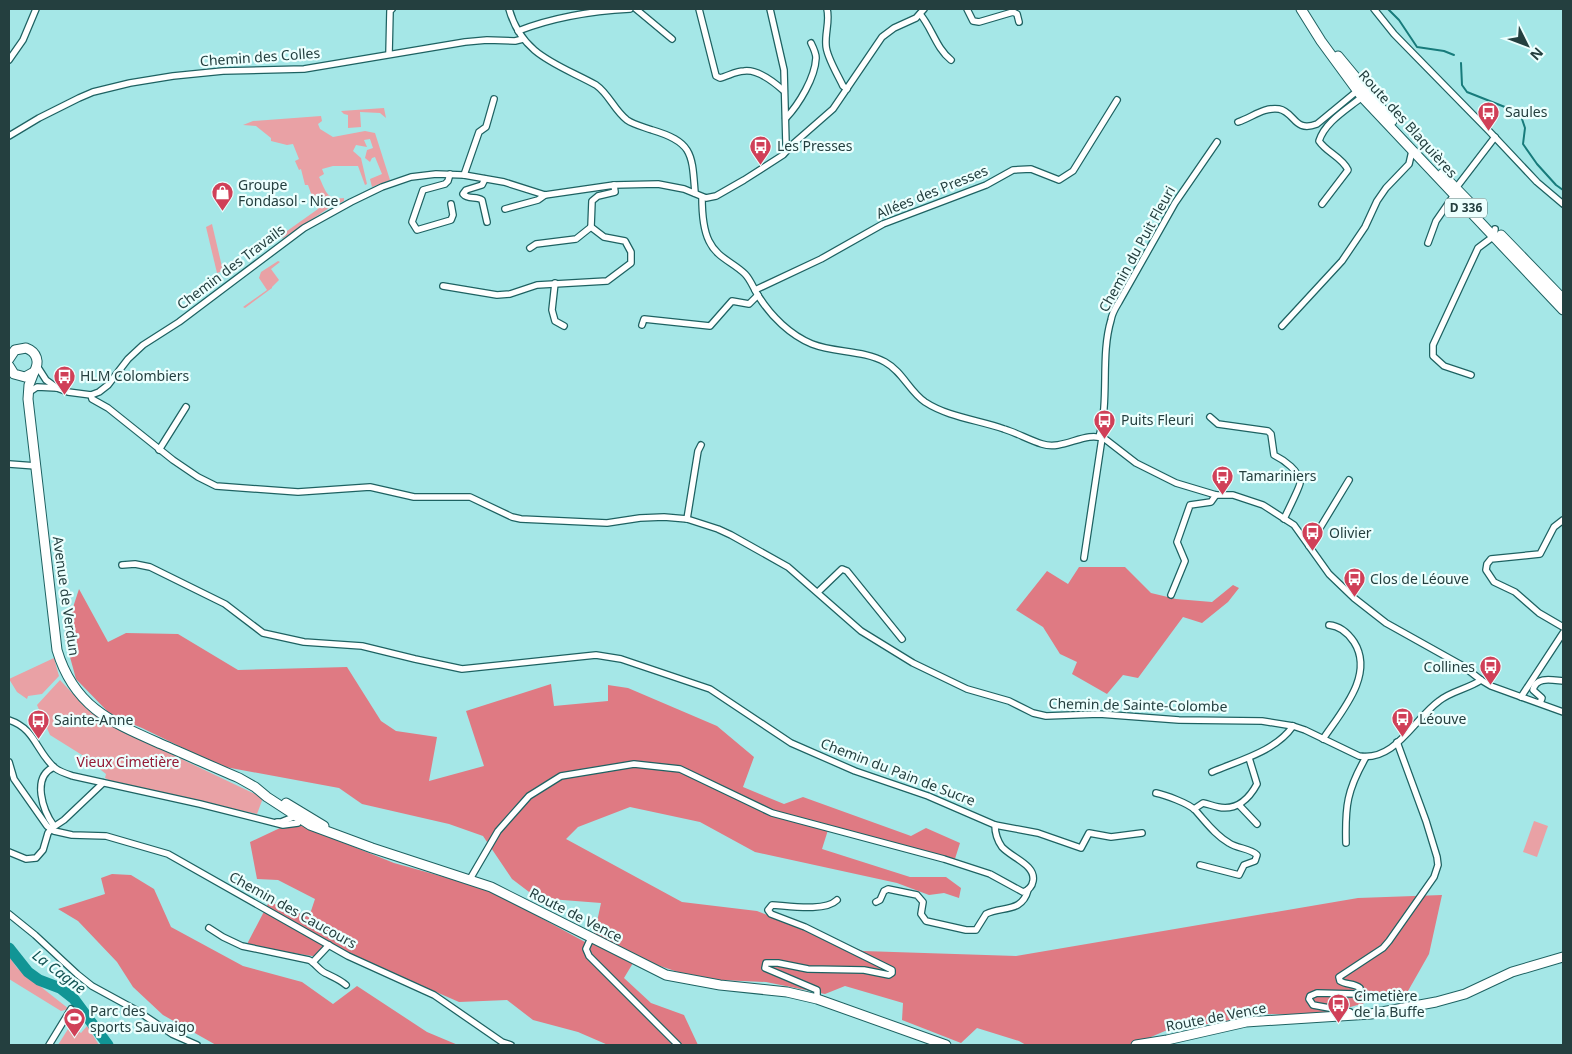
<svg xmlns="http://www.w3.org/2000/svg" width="1572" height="1054" font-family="'Noto Sans',sans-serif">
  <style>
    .green { fill: #e9a1a5 }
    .forest { fill: #df7a83 }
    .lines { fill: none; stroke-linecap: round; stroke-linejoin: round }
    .stream { stroke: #177b7b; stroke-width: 2 }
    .river { stroke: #119595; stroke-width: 11 }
    .minor-casing { stroke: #1e6262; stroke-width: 8 }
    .secondary-casing { stroke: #1e6262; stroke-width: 11 }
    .primary-casing { stroke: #1e6262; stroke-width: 11 }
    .minor { stroke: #fff; stroke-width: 5.5 }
    .secondary { stroke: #fff; stroke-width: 9 }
    .primary { stroke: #fff; stroke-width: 9 }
    .labels { text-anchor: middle; stroke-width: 4.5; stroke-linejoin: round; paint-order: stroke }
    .shield { fill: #ecfffe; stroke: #607978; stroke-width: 1 }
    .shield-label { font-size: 12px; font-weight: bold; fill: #243f3f }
    .street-label { font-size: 14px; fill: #243f3f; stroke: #ecfffe }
    .poi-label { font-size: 14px; fill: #243f3f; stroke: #ecfffe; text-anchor: start }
    .park-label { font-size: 14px; fill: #941934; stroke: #ecfffe }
    .water-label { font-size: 15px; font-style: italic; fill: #115353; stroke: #ecfffe }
  </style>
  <rect width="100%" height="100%" fill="#a5e7e7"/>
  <g class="green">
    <polygon points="384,108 386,118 380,113 360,112 361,127 348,128 348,115 344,114 341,111"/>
    <path d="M321,116L322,121L318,124L320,129L333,137L365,131L375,133L390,180L372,187L370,179L382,174L375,157L372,158L370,162L365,158L367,150L373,148L370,139L364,140L367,147L356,145L353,151L361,158L367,184L365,185L358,166H333L322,169L324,174L319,177C326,191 326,200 344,198V201L329,208L282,239L287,231L318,209L316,203L314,202L308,185H305L301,169L299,170L295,161L299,159L293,144L287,145L271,141V138L256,126L243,125L253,121Z"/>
    <polygon points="212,224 223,271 217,273 206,227"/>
    <polygon points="278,261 280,262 271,269 279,280 272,287 272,288 245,308 243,307 267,290 259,278 261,272"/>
    <polygon points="54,658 59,676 42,694 28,696 27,699 17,692 9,679"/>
    <polygon points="60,680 87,709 108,724 257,795 263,798 257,814 116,784 105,778 106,774 82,755 50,735 37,705"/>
    <polygon points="1534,821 1548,826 1537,857 1523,852"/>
    <polygon points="9,956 17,968 69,1009 61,1011 9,979"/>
    <polygon points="87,1026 99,1045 58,1045 68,1029 75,1028 81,1033"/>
  </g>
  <g class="forest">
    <polygon points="1079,567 1125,567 1151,593 1176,599 1212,602 1233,585 1239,588 1228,602 1202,623 1183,617 1138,678 1123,675 1107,694 1072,674 1077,662 1060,654 1043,627 1016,610 1047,571 1068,584"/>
    <polygon points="79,589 108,642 126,633 178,634 238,670 347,667 381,721 396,731 437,737 429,781 484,766 466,711 551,684 554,706 608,701 608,685 628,688 717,726 754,757 743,787 784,804 803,797 911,836 926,828 960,843 953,865 828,830 822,849 910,877 946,877 961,888 959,898 944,893 929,895 897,883 755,852 700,822 630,807 578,827 566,839 682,902 757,911 863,951 1016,956 1358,898 1442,895 1429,954 1408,991 1318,1016 1267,1014 1165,1031 1132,1045 1026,1045 1019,1041 977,1028 961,1043 902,1020 903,1003 845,986 825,994 766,982 721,980 684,974 636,958 624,978 651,1003 684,1015 698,1045 608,1045 578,1032 533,1020 507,1000 459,1002 331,946 319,957 246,946 269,902 309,917 315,899 278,880 257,879 250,842 280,828 302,826 394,863 480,887 519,906 585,942 595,931 601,903 537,898 512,879 483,836 449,824 362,804 339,788 220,766 142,728 111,715 76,679 64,635"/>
    <polygon points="112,874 131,875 154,889 171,927 243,966 302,982 333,1004 357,986 427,1032 458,1045 216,1045 163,1015 133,987 117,962 78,921 58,909 105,894 101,878"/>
  </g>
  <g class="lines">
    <g class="stream">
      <polyline points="1388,9 1399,20 1417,47 1444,51 1454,55"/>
      <polyline points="1461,63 1462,85 1467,92 1520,113 1525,128 1523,144 1537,164 1556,185 1563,190"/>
    </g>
    <polyline class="river" points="9,948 28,972 39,980 60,988 74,999 108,1045"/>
    <defs>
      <g id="minor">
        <path d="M509,9C522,56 558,64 596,85C609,94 614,110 627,120C634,125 644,127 652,130C693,142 692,154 695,193"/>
        <polyline points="636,9 672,39"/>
        <path d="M699,9L716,76L720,78C728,76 736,71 744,71C758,69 774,82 784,91"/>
        <polyline points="770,9 784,70 786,144 788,149"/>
        <path d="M827,9C830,21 825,32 826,45C826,56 838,75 843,86L847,89"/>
        <polyline points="967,9 973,21 979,22 1013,12 1017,14 1019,22"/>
        <polyline points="1374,9 1394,34 1489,131 1537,182 1563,204"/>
        <path d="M920,14C932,28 936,48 951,60"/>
        <path d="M518,31C554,17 591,11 630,9"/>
        <polyline points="389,54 390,11 392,9"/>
        <polyline points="9,60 23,40 36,9"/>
        <path d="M786,118C799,104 815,78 816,58C816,53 813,47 811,43"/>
        <path d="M1238,122C1253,117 1263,107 1279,109C1295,112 1294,133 1317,124L1357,91"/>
        <polyline points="9,136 39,118 79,98 93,92 130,83 173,76 223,71 304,69 465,42 487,40 515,41 523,39"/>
        <polyline points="450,174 448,181 445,184 423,190 412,222 417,230 451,220 453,215 451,204"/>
        <polyline points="464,175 479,132 486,127 494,99"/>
        <path d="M485,179L482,185L466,190L463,194C468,200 476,196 482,200L487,222"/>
        <polyline points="1452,188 1456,188 1495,137"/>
        <path d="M702,197C702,211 703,229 709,241C717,258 733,262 745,274C751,280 754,290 759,297C771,316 790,335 812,344C835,353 863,350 885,362C903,372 909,391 925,402C948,417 978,420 1004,429C1017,433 1029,440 1042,444C1064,451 1085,430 1105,439L1136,463L1176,483L1216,495H1233L1263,505L1294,525L1329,574L1354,598L1386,623L1463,666L1481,680L1491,686L1563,712"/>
        <path d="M1322,204L1348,170C1342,157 1327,153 1319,141C1325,122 1346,110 1362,97"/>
        <polyline points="505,209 538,200 545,195"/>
        <polyline points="1428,243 1436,221 1454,195"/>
        <polyline points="530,248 536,244 576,239 591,227"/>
        <polyline points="555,283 552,310 555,321 564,326"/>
        <polyline points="443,286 497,295 510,294 537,285 607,281 631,263 631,252 625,241 604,237 591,227 592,201 598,196 615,192 614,185"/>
        <polyline points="755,290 821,259 883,224 986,185 1013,170 1031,169 1059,180 1073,171 1117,100"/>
        <polyline points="642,325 644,319 710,326 732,301 749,304 758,295"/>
        <polyline points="1282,326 1342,261 1365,227 1377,201 1386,188 1409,164 1412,151"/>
        <polyline points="37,366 46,380 57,388 68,392 91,395 99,392 108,385 128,359 143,345 179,322 304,228 351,202 382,187 411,177 436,174 464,175 504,182 545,195 614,185 658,184 684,189 706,198 716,196 744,180 783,155 793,144 833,109 882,37 894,28 916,18 924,9"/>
        <polyline points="1471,375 1444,366 1433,356 1433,345 1478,248 1494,236 1495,229"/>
        <polyline points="28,393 37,387 57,388"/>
        <path d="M91,395L92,399L108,408L173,460L198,477L216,486L298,492L370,487L414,497H470L512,517L521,519L607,523L640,518L664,517L687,519L718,529L731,535L788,567L861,631L913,663L967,689L1009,701L1033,713L1046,716L1099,714L1179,720L1262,721L1293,726L1305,730L1359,756C1395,762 1414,719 1439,701C1451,691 1468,689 1481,680"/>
        <path d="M1210,417L1218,424L1268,431L1271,434L1274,455C1284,460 1300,471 1300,483C1300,487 1286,514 1284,519"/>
        <path d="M1099,437C1110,399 1100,357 1111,320C1112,313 1116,307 1119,302L1175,203L1217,142"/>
        <polyline points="159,450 186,407"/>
        <polyline points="9,464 36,466"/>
        <polyline points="687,519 698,451 701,445"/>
        <polyline points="1563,520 1554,527 1540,554 1491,559 1487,564 1486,570 1494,582 1515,592 1539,613 1563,627"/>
        <polyline points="1309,546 1349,480"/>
        <polyline points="1084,558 1102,438"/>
        <path d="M122,565L135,564L150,567L225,604L263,633L304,642L362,646L415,659L462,669L596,655L621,659L710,689L791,743L855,771L928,796L995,825C995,834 997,840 1002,847C1012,858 1036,865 1033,881C1032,887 1029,890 1023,892L990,874L944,859L772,813L680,769L634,764L561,776L529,796L498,831L470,879"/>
        <polyline points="818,592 842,569 847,571 902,639"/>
        <polyline points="1171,595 1185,561 1177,542 1190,505 1211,502 1216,495"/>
        <polyline points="1521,697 1563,633"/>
        <path d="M1540,703L1542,698L1533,690C1536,676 1552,680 1563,681"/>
        <path d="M9,720C36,729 36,752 55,768C60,772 67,774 73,776L200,804L283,825L298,823L300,818"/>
        <path d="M1323,739C1341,712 1375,675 1354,642C1348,633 1340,626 1329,625"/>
        <polyline points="9,762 14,779 47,826 54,831 72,835 106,836 168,854 348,956 434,995 502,1042 511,1045"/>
        <path d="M54,767C31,777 43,811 54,826"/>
        <path d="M1212,772C1240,760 1276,751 1293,726"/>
        <path d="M1156,793C1165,795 1188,803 1195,810C1206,822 1215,835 1229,843C1238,849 1250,848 1257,855L1255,861L1244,865L1239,875L1200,865"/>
        <polyline points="1239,805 1257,824"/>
        <path d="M1194,809L1203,803C1208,804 1213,806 1218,807C1236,811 1249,799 1257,784L1249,758"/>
        <polyline points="277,822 281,822 296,816"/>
        <polyline points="995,825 1038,833 1081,848 1089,833 1111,837 1142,833"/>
        <path d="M1346,843C1345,806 1347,790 1366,757"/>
        <polyline points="9,852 26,859 36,858 43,850 48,833 52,828 64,820 103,783"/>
        <path d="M876,902L880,900L884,891L888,889L917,895L923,902L921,914L926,921L966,930H976L986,914C1002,906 1022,913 1028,890"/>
        <polyline points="9,914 35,935 77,974 92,986 136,1010 172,1034 197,1045"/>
        <path d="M209,928L223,937L242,946L309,960C315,963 319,970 325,973C333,977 339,979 346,985"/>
        <polyline points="591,938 586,949 589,956 678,1045"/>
        <polyline points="313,962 329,945"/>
        <path d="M817,999V990L765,968L766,963H778L808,969L864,970L889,975L892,973V970L805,927L771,914L768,910L772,905C789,906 825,912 837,900"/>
        <path d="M1352,1015L1350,1012L1346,1011L1313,1005L1309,999L1310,996L1317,993L1357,994L1360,991V988C1354,983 1346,985 1340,981L1339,977L1383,948L1389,941L1434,877L1438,865L1437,857L1426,821L1397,742"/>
        <polyline points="49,1045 71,1009"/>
      </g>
      <g id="secondary">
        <path d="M9,359L15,350L26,348C37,352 40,362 34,372L25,377L14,374L9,366"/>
        <path d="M34,372L29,385L28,399L57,650C74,707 111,722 161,744C187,755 213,767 239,778L255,787L267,797L310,825L372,848L491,887L666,975L720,985L787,992L817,999L946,1045"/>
        <polyline points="286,803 324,826"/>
        <polyline points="1136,1045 1167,1040 1246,1022 1371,1014 1436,1002 1465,994 1512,972 1563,957"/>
      </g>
      <g id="primary">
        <polyline points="1301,9 1321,41 1362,97 1563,310"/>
        <polyline points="1338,56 1392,121"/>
        <polyline points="1442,174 1480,213"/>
        <polyline points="1501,235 1563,299"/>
      </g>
    </defs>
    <use href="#minor" class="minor-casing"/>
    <use href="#secondary" class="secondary-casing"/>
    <use href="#primary" class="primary-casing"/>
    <use href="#minor" class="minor"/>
    <use href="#secondary" class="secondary"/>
    <use href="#primary" class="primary"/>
  </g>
  <defs>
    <symbol id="bus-pin" viewBox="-11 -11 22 30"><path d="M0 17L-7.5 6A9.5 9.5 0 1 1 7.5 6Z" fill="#d04058" stroke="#ecfffe"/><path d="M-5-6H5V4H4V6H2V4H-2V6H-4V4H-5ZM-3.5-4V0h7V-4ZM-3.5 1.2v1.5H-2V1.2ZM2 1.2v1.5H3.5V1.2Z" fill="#fff"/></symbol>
    <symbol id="shop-pin" viewBox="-11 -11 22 30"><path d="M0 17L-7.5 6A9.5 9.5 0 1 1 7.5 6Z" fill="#d04058" stroke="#ecfffe"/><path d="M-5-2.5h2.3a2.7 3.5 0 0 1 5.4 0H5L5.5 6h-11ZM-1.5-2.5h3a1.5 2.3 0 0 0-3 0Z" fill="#fff"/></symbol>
    <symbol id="stadium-pin" viewBox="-11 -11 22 30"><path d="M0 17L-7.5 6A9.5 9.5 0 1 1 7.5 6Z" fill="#d04058" stroke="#ecfffe"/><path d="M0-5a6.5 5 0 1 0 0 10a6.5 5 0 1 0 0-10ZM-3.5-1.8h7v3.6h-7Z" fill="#fff"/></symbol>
  </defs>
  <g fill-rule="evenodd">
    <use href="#bus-pin" x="1476" y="100" width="25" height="34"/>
    <use href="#bus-pin" x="748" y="134" width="25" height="34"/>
    <use href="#shop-pin" x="210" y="180" width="25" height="34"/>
    <use href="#bus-pin" x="52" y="364" width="25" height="34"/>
    <use href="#bus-pin" x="1092" y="408" width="25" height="34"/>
    <use href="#bus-pin" x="1210" y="464" width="25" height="34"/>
    <use href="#bus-pin" x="1300" y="520" width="25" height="34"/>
    <use href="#bus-pin" x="1342" y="566" width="25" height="34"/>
    <use href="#bus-pin" x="1478" y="654" width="25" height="34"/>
    <use href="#bus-pin" x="1390" y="706" width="25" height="34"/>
    <use href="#bus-pin" x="26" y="708" width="25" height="34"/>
    <use href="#bus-pin" x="1326" y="992" width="25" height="34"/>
    <use href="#stadium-pin" x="62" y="1006" width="25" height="34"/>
  </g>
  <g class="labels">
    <rect class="shield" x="1445" y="198.5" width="42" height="19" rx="4"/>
    <g class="shield-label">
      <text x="1466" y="212">D 336</text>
    </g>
    <g class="street-label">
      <text transform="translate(260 57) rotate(-4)" y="5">Chemin des Colles</text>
      <text transform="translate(1408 124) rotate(48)" y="5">Route des Blaquières</text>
      <text transform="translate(932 192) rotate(-22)" y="5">Allées des Presses</text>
      <text transform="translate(1137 249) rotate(-61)" y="5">Chemin du Puit Fleuri</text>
      <text transform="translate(231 267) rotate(-37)" y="5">Chemin des Travails</text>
      <text transform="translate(66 596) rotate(82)" y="5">Avenue de Verdun</text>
      <text transform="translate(1138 705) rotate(1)" y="5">Chemin de Sainte-Colombe</text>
      <text transform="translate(898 772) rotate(21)" y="5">Chemin du Pain de Sucre</text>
      <text transform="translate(293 910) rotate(29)" y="5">Chemin des Caucours</text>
      <text transform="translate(576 915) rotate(27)" y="5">Route de Vence</text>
      <text transform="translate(1216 1017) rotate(-11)" y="5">Route de Vence</text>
    </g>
    <g class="poi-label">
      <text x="1505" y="117">Saules</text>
      <text x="777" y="151">Les Presses</text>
      <text x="238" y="190">Groupe<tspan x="238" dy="16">Fondasol - Nice</tspan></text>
      <text x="80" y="381">HLM Colombiers</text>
      <text x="1121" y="425">Puits Fleuri</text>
      <text x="1239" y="481">Tamariniers</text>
      <text x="1329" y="538">Olivier</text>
      <text x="1370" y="584">Clos de Léouve</text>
      <text x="1475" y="672" text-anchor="end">Collines</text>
      <text x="1419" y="724">Léouve</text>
      <text x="54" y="725">Sainte-Anne</text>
      <text x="1354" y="1001">Cimetière<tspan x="1354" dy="16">de la Buffe</tspan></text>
      <text x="90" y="1016">Parc des<tspan x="90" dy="16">sports Sauvaigo</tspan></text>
    </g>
    <g class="park-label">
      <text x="128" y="767">Vieux Cimetière</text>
    </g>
    <g class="water-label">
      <text transform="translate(59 972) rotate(37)" y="5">La Cagne</text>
    </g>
  </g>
  <rect width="1572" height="1054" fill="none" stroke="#243f3f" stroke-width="20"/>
  <g transform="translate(1527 45) rotate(132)" stroke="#ecfffe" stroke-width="4" paint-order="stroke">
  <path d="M0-4L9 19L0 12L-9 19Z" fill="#243f3f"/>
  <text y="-8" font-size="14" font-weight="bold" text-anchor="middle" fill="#243f3f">N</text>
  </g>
</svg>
